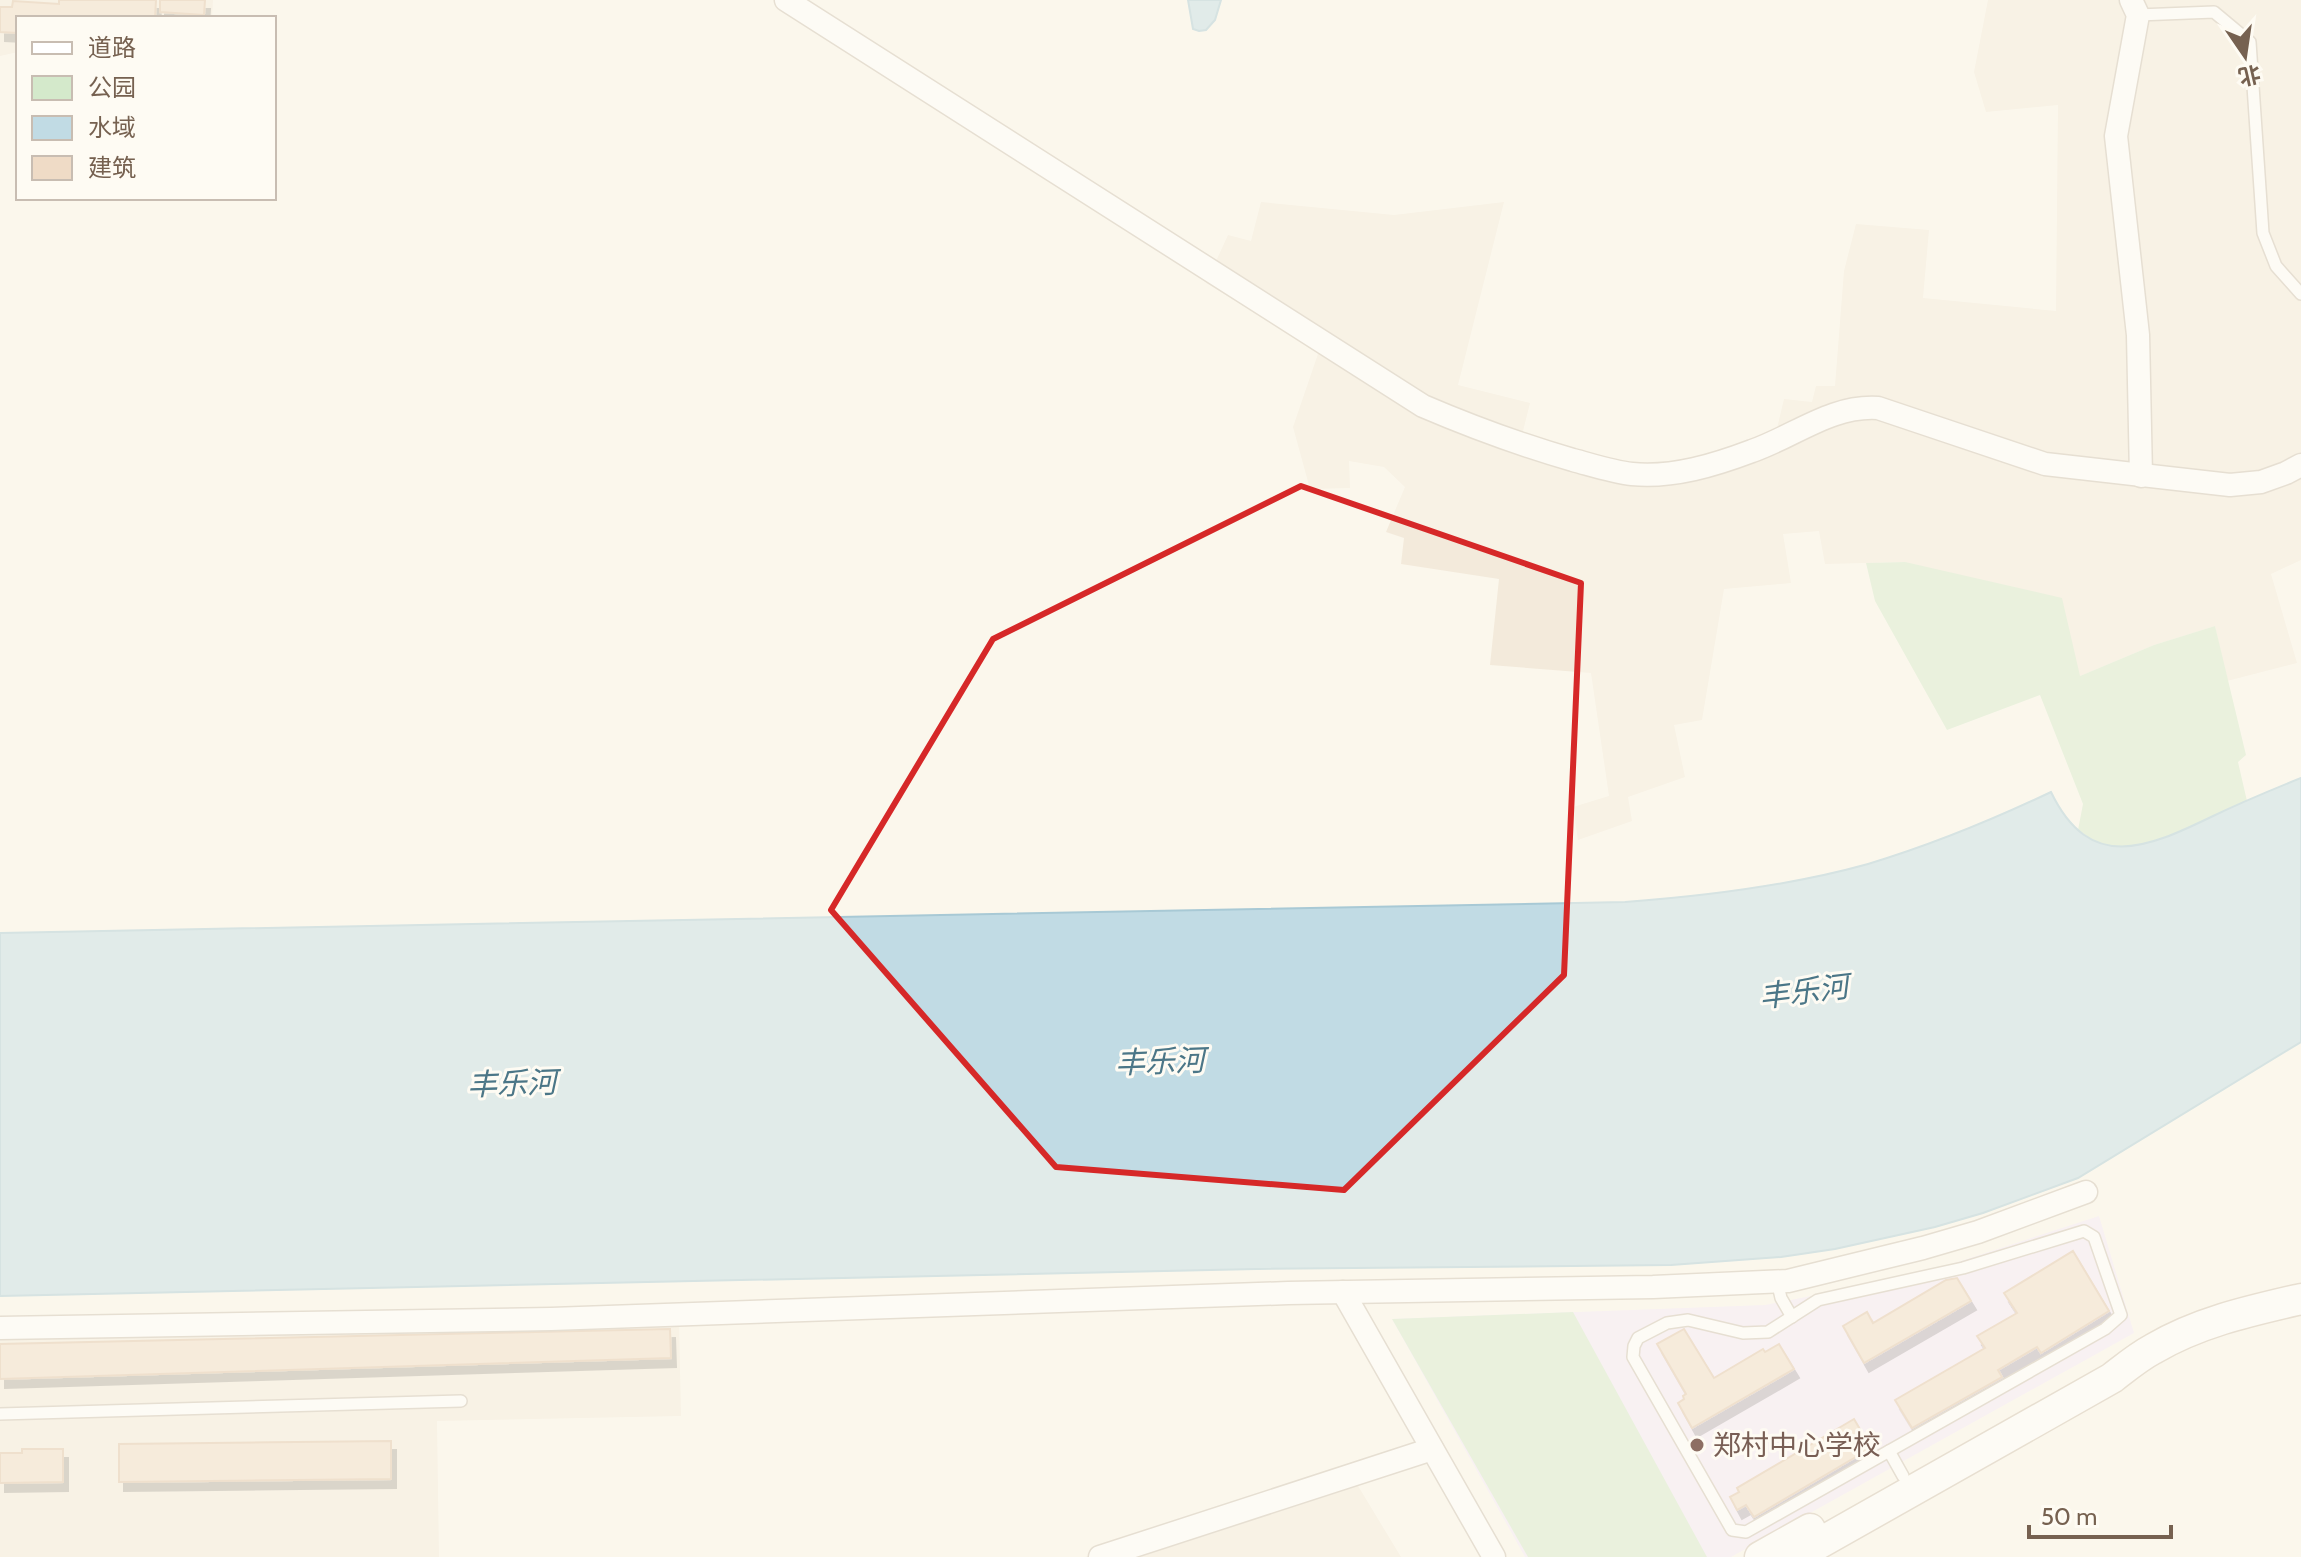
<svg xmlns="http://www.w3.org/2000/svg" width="2301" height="1557" font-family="Cabin,'Noto Sans SC',sans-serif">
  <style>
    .residential { fill: #f3eadb }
    .education { fill: #f4e8f8 }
    .green { fill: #d4e9cb }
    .water { fill: #c1dbe4; stroke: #a8c9d5; stroke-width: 2 }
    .building { fill: #efdbc6; stroke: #e0c3a7; stroke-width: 2; filter: url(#shadow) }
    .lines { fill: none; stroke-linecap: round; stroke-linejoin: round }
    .lane-casing { stroke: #cdc1b2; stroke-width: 14 }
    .street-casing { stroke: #cdc1b2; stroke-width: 25 }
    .secondary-casing { stroke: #d0c2b0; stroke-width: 33 }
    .lane { stroke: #fff; stroke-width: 11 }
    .street { stroke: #fff; stroke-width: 22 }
    .secondary { stroke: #fff; stroke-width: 30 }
    .marked { fill: none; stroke: #d62828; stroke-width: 6; stroke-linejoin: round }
    .education-dot { fill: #8d6e63; stroke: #fefbf3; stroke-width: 3 }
    .labels { text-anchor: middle; stroke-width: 6; stroke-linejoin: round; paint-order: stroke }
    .education-label { font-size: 28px; fill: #785e54; stroke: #fefbf3; text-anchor: start }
    .water-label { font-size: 30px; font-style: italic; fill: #4b7687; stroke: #fefbf3 }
  </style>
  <defs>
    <filter id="shadow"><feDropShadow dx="5" dy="9" stdDeviation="0" flood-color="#0004"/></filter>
  </defs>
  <rect width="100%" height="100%" fill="#fbf7ec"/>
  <g class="residential">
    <polygon points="0,0 213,0 212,18 18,18 18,52 0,56"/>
    <polygon points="1988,0 2301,0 2301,560 2271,574 2297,663 2227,681 2215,626 2154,645 2080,676 1905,562 1825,564 1819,531 1783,534 1791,583 1724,589 1702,720 1674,725 1685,777 1628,797 1632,821 1578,840 1573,807 1609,796 1591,673 1490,665 1499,579 1401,564 1404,538 1386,532 1405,487 1384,467 1349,461 1350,488 1310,489 1293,427 1319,351 1206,283 1228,235 1251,241 1261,202 1394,215 1504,202 1458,385 1530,403 1522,435 1634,468 1723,455 1775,437 1784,399 1812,402 1816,386 1835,386 1844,271 1856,224 1929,230 1923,298 2056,311 2058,105 1986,112 1974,72"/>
    <polygon points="679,1319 681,1416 437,1421 439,1557 0,1557 0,1332"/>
    <polygon points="1349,1471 1401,1557 1085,1557"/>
  </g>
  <polygon class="education" points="2099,1216 2134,1333 1731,1557 1525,1557 1392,1319 1765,1305 1918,1275"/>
  <g class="green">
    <path d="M1905,562L2062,598L2080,676L2154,645L2215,626L2246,755L2238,762L2247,801C2205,820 2146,859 2099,843C2092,841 2085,834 2078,830L2083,804L2040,695L1947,730L1875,601L1866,563Z"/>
    <polygon points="1573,1312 1707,1557 1528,1557 1392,1319"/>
  </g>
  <g class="water">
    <polygon points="1188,0 1221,0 1215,20 1206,30 1199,31 1193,29"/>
    <path d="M2301,778V1042L2078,1178L1983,1213L1935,1227L1835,1249L1781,1257L1671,1265L1257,1269L0,1296V933L1625,902C1707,896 1789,886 1868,864C1931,845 1992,820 2051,792C2090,873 2147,848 2211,817C2240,803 2271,790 2301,778Z"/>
  </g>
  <g class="building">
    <polygon points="59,0 156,0 155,18 18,18 18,33 0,32 0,7 12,7 13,1 59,4"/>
    <polygon points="160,0 205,0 204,15 160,12"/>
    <polygon points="2073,1251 2109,1311 2041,1353 2037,1347 1998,1370 2002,1377 1912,1428 1895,1400 1985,1348 1977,1336 2017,1313 2004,1293"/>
    <polygon points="1957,1278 1971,1301 1864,1363 1843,1326 1867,1312 1873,1323 1946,1280"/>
    <polygon points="670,1329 671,1358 0,1379 0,1344"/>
    <polygon points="1684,1329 1714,1378 1763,1349 1765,1352 1779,1344 1794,1369 1692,1428 1678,1403 1684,1399 1683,1396 1686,1394 1657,1344"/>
    <polygon points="1854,1419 1871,1448 1754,1517 1746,1505 1737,1510 1730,1497 1739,1492 1737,1488"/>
    <polygon points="391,1441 391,1479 119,1482 119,1444"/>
    <polygon points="22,1449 63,1449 63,1482 0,1483 0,1453 22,1453"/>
  </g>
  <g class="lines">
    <defs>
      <g id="lane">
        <polyline points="2138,15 2214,12 2250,42 2263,233 2276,266 2301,294"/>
        <polygon points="2084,1231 2094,1237 2121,1315 2105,1329 1746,1532 1732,1530 1633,1357 1634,1346 1638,1338 1667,1323 1688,1320 1743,1333 1768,1332 1818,1300 1963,1268"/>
        <polyline points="1777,1281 1781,1298 1792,1317"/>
        <polyline points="0,1414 461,1401"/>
        <polyline points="1889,1451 1903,1476"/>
      </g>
      <g id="street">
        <path d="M786,0L1423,406C1472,427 1521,445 1573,460C1592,465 1613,472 1632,474C1673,478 1715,465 1752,451C1795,436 1831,405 1878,408L2045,464L2230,485L2261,482L2286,473L2301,465"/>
        <polyline points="2131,0 2138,15 2116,136 2138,335 2141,476"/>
        <polyline points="1343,1292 1494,1557"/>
        <polyline points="0,1328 551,1319 1288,1293 1653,1287 1788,1281 1923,1248 1978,1232 2086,1192"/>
        <polyline points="1100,1557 1432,1449"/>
      </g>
      <g id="secondary">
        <polyline points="1760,1557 1810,1529"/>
        <path d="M1795,1557L2112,1378C2125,1368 2138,1357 2153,1349C2199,1322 2249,1311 2301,1299"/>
      </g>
    </defs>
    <use href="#lane" class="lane-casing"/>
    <use href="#street" class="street-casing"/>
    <use href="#secondary" class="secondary-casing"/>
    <use href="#lane" class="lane"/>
    <use href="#street" class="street"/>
    <use href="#secondary" class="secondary"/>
  </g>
  <path d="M0 0H2301V1557H0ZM1301,486L1581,583L1564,975L1344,1190L1056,1167L831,910L993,639Z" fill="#fbf7ec" fill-opacity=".55" fill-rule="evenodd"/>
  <path class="marked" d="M1301,486L1581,583L1564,975L1344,1190L1056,1167L831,910L993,639Z"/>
  <circle class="education-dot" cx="1697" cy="1445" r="8"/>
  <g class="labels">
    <g class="education-label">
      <text x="1713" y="1455">郑村中心学校</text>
    </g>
    <g class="water-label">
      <text transform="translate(1804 992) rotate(-7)" y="10">丰乐河</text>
      <text transform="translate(1160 1062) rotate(-2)" y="10">丰乐河</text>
      <text transform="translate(512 1084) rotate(-2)" y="10">丰乐河</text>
    </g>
  </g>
  <rect x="16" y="16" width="260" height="184" fill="#fefbf3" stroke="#c8bdb2" stroke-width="2"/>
  <rect x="32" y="42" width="40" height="12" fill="#ffffff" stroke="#c8bdb2" stroke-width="2"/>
  <text x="88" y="56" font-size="24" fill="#766150">道路</text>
  <rect x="32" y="76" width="40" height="24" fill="#d4e9cb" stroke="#c8bdb2" stroke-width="2"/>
  <text x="88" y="96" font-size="24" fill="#766150">公园</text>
  <rect x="32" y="116" width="40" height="24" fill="#c1dbe4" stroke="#c8bdb2" stroke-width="2"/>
  <text x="88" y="136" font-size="24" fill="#766150">水域</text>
  <rect x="32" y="156" width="40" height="24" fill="#efdbc6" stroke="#c8bdb2" stroke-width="2"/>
  <text x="88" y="176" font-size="24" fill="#766150">建筑</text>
  <g transform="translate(2245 56) rotate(167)" stroke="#fefbf3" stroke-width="6" paint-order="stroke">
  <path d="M0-6L14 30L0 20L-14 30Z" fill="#766150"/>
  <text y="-12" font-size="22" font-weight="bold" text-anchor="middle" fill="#766150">北</text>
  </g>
  <path d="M2029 1525v12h142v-12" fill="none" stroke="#766150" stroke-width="4"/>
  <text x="2041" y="1525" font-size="24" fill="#766150" stroke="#fefbf3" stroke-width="6" paint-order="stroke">50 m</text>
</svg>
